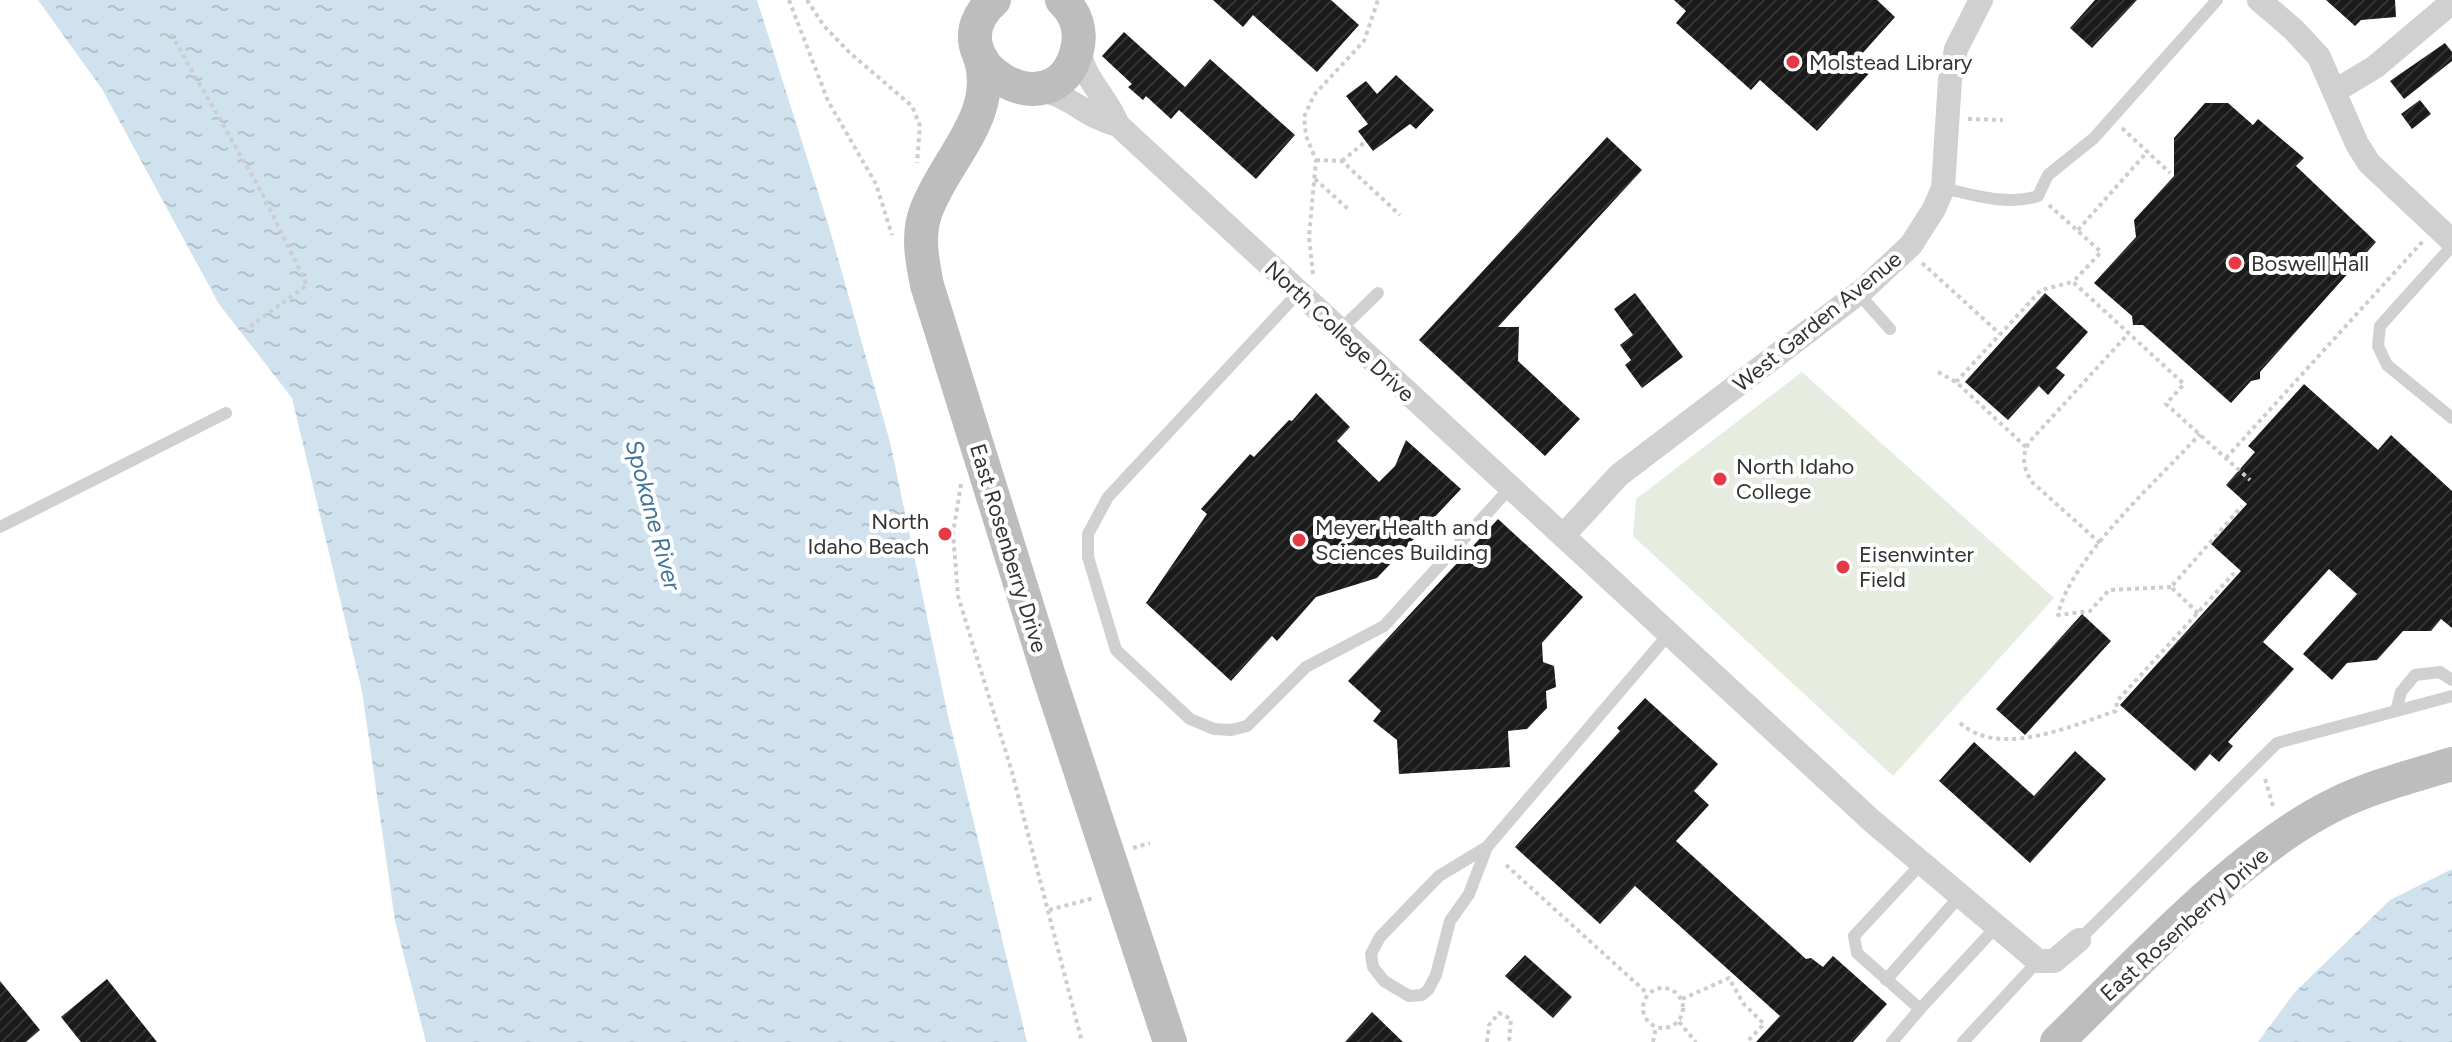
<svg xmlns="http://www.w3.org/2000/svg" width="2452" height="1042" font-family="Figtree,sans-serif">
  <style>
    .pitch { fill: #e6ecdf }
    .water { fill: url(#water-ripples) }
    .building { fill: url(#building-hatch) }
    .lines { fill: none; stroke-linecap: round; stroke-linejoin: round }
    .path { stroke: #cdcdcd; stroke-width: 4; stroke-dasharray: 4 4; stroke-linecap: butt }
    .lane { stroke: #d0d0d0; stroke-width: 12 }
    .street { stroke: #d0d0d0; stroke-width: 24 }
    .secondary { stroke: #bdbdbd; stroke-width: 34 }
    .poi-dot { fill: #e63946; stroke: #fff; stroke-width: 3 }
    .labels { text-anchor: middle; stroke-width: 8; stroke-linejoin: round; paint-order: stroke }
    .poi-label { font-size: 22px; fill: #333; stroke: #fff; text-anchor: start }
    .street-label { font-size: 22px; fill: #333; stroke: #fff }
    .water-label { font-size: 24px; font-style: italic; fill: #3f7597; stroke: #fff }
  </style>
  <defs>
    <pattern id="water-ripples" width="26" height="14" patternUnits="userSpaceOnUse" patternTransform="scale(2)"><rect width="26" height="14" fill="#cfe2ee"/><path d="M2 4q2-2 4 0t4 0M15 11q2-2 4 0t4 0" fill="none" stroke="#b2c2cd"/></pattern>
    <pattern id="building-hatch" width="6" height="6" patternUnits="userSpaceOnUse" patternTransform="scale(2)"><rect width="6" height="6" fill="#1a1a1a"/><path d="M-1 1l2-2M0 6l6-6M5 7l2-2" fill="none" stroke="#333"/></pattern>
  </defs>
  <rect width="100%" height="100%" fill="#fff"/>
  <polygon class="pitch" points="1802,372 2054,598 1893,776 1633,536 1636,499"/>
  <g class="water">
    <polygon points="38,0 757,0 829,227 890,442 948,716 1027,1042 426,1042 395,921 362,691 292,398 219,304 102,89"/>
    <polygon points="2452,869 2452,1042 2258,1042 2295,992 2390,900"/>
  </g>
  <g class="building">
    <polygon points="1213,0 1331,0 1359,25 1317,72 1253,15 1243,27"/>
    <polygon points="1674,0 1877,0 1895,17 1860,56 1874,68 1817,131 1760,80 1751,90 1676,23 1686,11"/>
    <polygon points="2095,0 2137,0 2092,48 2070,28"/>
    <polygon points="2326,0 2395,0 2396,17 2361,20 2355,26"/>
    <polygon points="1124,32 1185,87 1210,59 1295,135 1256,179 1179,110 1171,119 1146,96 1143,100 1128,87 1132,84 1102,56"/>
    <polygon points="2445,43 2452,52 2452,61 2404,99 2390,81"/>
    <polygon points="1396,75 1434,110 1416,129 1410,124 1373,151 1358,131 1368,124 1346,96 1366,81 1377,94"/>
    <polygon points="2420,100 2431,114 2412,129 2401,114"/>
    <polygon points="2205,103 2228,103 2253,125 2258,119 2304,158 2296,166 2376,242 2260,372 2260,379 2251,381 2231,403 2143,325 2133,325 2132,316 2094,283 2136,237 2134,220 2174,176 2174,138"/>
    <polygon points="1607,137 1642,170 1498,327 1519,327 1518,361 1580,419 1545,456 1419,340"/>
    <polygon points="1635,293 1683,357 1642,388 1625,365 1631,360 1620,345 1633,335 1614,309"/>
    <polygon points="2045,293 2088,332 2056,368 2065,375 2048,395 2039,386 2008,420 1965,382"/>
    <polygon points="2304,384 2378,450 2391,435 2452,491 2452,628 2441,619 2431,631 2403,631 2377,660 2347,663 2332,680 2303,654 2357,594 2329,569 2263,642 2294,669 2228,742 2233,746 2219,762 2210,754 2195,771 2120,705 2241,571 2211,544 2247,504 2226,485 2255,452 2248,446"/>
    <polygon points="1316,393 1350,427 1337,441 1379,482 1395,466 1406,440 1461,489 1377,578 1316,597 1277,641 1272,636 1231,681 1146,603 1207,514 1201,509 1250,454 1254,457 1289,420 1292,421"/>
    <polygon points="1498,519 1583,597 1542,643 1543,662 1554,666 1556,687 1546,691 1547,708 1527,729 1508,731 1510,767 1399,774 1397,740 1373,721 1381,711 1348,681"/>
    <polygon points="2082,614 2111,641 2025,735 1996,709"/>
    <polygon points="1645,698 1718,764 1694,791 1709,805 1676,841 1806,959 1811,958 1823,967 1833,956 1887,1004 1853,1042 1756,1042 1780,1016 1635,886 1600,924 1515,847 1620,731 1617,728"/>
    <polygon points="1974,742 2034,796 2075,751 2106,779 2030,863 1939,781"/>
    <polygon points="1525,955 1572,997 1553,1018 1505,976"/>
    <polygon points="107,979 157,1042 81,1042 61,1017"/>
    <polygon points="0,981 40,1030 26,1042 0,1042"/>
    <polygon points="1372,1012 1403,1042 1345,1042"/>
  </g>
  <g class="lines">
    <g class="path">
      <polyline points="789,0 828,101 876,184 892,235"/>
      <polyline points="807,0 824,26 850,53 912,106 920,126 917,163"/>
      <polyline points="171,34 261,191 307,285 241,333"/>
      <polyline points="1968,119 2003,120"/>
      <polyline points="2122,128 2170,173"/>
      <polyline points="1316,160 1342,161 1400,215"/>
      <polyline points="1342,161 1366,141"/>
      <polyline points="1315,179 1348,209"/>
      <polyline points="2049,205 2101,252 2073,282 2184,384 2166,404 2250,480"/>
      <polyline points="2078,230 2148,151"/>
      <polyline points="1922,263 2000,334"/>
      <polyline points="1313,274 1309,237 1316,160 1306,136 1304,117 1314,95 1364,41 1378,0"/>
      <polyline points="1938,372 1956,382 2026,447"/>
      <polyline points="1956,382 2041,290 2072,282"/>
      <polyline points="2226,458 2423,241"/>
      <polyline points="961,484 953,533 958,596 1012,772 1082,1042"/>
      <path d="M2100,543L2033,483C2023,469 2020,455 2031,440L2128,334"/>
      <path d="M2171,587L2109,590L2090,611L2058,615C2070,558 2159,479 2200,434"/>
      <polyline points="2198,613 2171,587 2242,506"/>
      <path d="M1960,723C2000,759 2073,725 2116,711L2117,701L2234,573"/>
      <polyline points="2265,779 2274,809"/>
      <polyline points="1133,848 1150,843"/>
      <polyline points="1506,865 1648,994"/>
      <polyline points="1049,910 1094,898"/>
      <circle cx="1663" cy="1008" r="20"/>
      <polyline points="1682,999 1729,978 1743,1003 1764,1024 1747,1042"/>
      <polyline points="1679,1022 1696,1042"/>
      <polyline points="1487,1042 1489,1025 1499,1013 1511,1019 1509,1042"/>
      <polyline points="1653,1042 1656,1027"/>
    </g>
    <g class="lane">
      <path d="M1943,188C1974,195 2007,206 2038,196L2048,175L2094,138L2217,0"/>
      <polyline points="2452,246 2380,326 2378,346 2387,365 2452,418"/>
      <polyline points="1299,292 1108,497 1088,534 1088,557 1116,650 1190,719 1214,729 1231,730 1247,726 1306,667 1384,626 1510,488"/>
      <polyline points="1858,293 1890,329"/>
      <polyline points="1340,330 1378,293"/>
      <polyline points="0,527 226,413"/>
      <polyline points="2396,711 2401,692 2415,675 2440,672 2452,680"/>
      <polyline points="1487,847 1439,876 1380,937 1371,954 1373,967 1384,981 1409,996 1422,995 1428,990 1436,975 1450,921 1469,894 1487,847 1668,635"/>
      <polyline points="2079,940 2277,743 2452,696"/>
      <polyline points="1886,980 1959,897"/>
      <polyline points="1920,1009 1995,928"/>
      <polyline points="1892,1042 1920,1009 1857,953 1854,936 1921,864"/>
      <polyline points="1963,1042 2038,961"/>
    </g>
    <g class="street">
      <polyline points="2259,0 2294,30 2319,57 2357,144 2369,163 2452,241"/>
      <path d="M1079,43C1080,78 1106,94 1118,125L1872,821L2038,961H2054L2079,940"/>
      <path d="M1037,89C1069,94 1087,118 1118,125"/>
      <polyline points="2335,91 2375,67 2452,2"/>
      <polyline points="1563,536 1619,475 1864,289 1911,245 1934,209 1943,188 1950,80 1956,49 1981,0"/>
    </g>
    <g class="secondary">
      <path d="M994,0C927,59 1056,137 1077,50C1082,31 1076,13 1062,0"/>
      <path d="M980,57C999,115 945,159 926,211C917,235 922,260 927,285L1048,673L1170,1042"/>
      <path d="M2057,1042C2134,967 2240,850 2336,804C2373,786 2413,776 2452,764"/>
    </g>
  </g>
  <g class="poi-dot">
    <circle cx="1793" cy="62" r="8"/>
    <circle cx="2235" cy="263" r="8"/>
    <circle cx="1720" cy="479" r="8"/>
    <circle cx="945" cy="534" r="8"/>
    <circle cx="1299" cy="540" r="8"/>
    <circle cx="1843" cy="567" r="8"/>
  </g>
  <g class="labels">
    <g class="poi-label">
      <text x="1809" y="70">Molstead Library</text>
      <text x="2251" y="271">Boswell Hall</text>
      <text x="1736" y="474">North Idaho<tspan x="1736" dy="25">College</tspan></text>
      <text x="929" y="529" text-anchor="end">North<tspan x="929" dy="25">Idaho Beach</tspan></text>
      <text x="1315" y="535">Meyer Health and<tspan x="1315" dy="25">Sciences Building</tspan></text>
      <text x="1859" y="562">Eisenwinter<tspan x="1859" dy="25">Field</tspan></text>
    </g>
    <g class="street-label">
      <text transform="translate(1817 321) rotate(-39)" y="8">West Garden Avenue</text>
      <text transform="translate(1340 331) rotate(43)" y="8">North College Drive</text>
      <text transform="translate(1009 548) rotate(73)" y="8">East Rosenberry Drive</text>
      <text transform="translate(2184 924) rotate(-42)" y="8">East Rosenberry Drive</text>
    </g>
    <g class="water-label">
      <text transform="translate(653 515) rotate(75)" y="8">Spokane River</text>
    </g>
  </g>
</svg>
